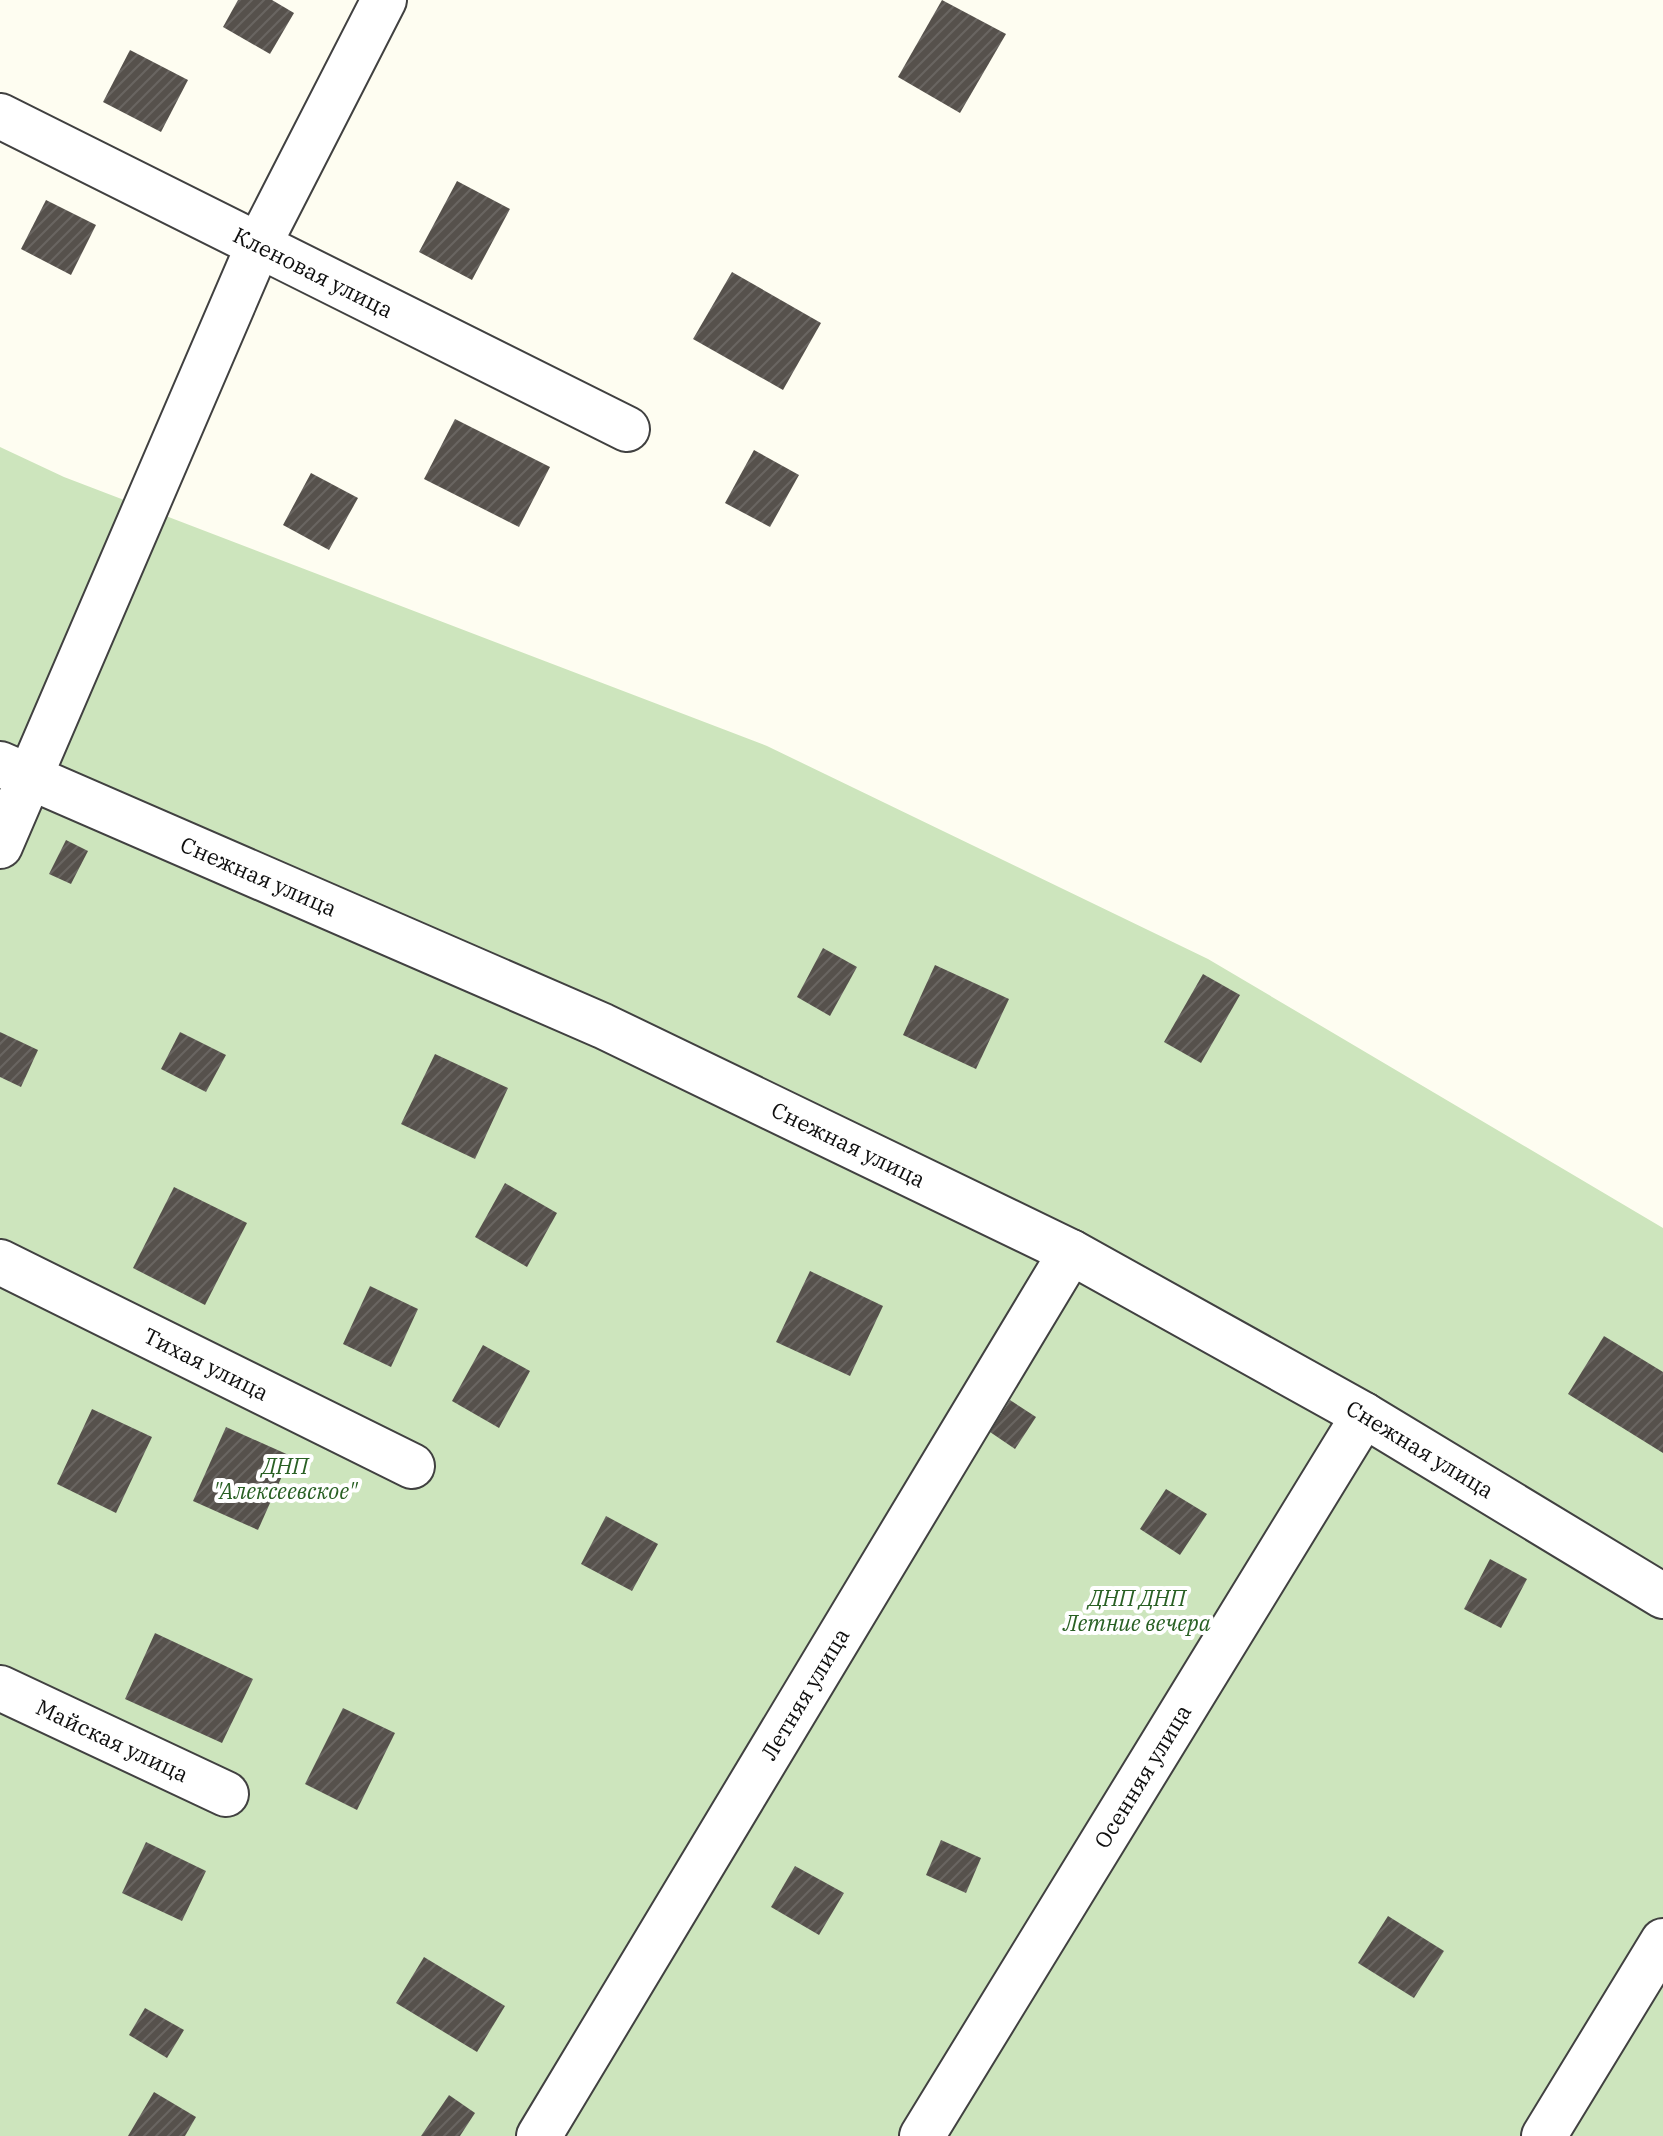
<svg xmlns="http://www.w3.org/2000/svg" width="1663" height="2136" font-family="'IBM Plex Serif',serif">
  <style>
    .garden { fill: #cde5bd }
    .building { fill: url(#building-hatch) }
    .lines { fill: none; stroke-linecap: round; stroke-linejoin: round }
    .minor-casing { stroke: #414141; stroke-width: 48 }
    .minor { stroke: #fff; stroke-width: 44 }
    .labels { text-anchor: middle; stroke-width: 8; stroke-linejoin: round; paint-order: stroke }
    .street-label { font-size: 22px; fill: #0e0e0e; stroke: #fff }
    .park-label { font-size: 22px; font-style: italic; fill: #296024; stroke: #fff }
  </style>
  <defs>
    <pattern id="building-hatch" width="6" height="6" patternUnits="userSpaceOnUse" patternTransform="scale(2)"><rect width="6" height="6" fill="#56514c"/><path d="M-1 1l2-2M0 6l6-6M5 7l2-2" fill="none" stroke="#696561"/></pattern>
  </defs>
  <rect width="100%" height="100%" fill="#fefdf1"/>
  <polygon class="garden" points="0,447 64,477 767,746 1208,959 1663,1228 1663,2136 0,2136"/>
  <g class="building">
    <polygon points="238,0 272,0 294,13 270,54 223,27"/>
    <polygon points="942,0 1006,34 960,113 898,77"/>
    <polygon points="130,50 188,80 161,132 103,102"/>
    <polygon points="457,181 510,209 472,280 419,252"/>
    <polygon points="46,200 96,225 71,275 21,249"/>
    <polygon points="732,272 821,323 783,390 693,339"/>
    <polygon points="455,419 550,467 519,527 424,479"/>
    <polygon points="754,450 799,475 770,527 725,503"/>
    <polygon points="311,473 358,498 329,550 283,525"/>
    <polygon points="66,840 88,851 71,884 49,874"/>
    <polygon points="823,948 857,967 830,1016 797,997"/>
    <polygon points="935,965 1009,999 976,1069 903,1035"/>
    <polygon points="1203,974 1240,995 1201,1063 1164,1042"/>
    <polygon points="0,1032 38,1050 21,1087 0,1077"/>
    <polygon points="180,1032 226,1055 206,1092 161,1069"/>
    <polygon points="435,1054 508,1088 475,1159 401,1124"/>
    <polygon points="505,1183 557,1213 527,1267 475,1237"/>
    <polygon points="174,1187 247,1223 205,1305 133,1268"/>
    <polygon points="810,1271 883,1306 850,1376 776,1342"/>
    <polygon points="370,1286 418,1309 391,1367 343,1344"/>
    <polygon points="1604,1336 1663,1372 1663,1453 1568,1394"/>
    <polygon points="483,1345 530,1371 499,1428 452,1401"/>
    <polygon points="1010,1400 1036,1417 1015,1449 990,1432"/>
    <polygon points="92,1409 152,1437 116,1513 57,1484"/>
    <polygon points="226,1427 291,1456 258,1530 193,1501"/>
    <polygon points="1166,1489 1207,1514 1180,1555 1140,1529"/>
    <polygon points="606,1516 658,1544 632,1591 581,1564"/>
    <polygon points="1490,1559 1527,1579 1501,1628 1464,1609"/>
    <polygon points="155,1633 253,1679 222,1743 125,1699"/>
    <polygon points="343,1708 395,1733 357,1810 305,1784"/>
    <polygon points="941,1840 981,1858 966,1893 926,1875"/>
    <polygon points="146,1842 206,1871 182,1921 122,1893"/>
    <polygon points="795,1866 844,1893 819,1935 771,1907"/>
    <polygon points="1388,1916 1444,1951 1414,1998 1358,1963"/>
    <polygon points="424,1957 505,2006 477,2052 396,2003"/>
    <polygon points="145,2008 184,2030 167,2058 129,2035"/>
    <polygon points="154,2092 196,2117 185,2136 128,2136"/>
    <polygon points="449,2095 475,2113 460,2136 421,2136"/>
  </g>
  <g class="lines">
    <defs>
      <g id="minor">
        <path id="s1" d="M0,116L627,429"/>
        <path id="s2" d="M0,764L603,1026L1071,1252L1364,1415L1663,1596"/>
        <polyline points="0,846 259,244 384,0"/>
        <path id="s3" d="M0,1262L412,1466"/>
        <path id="s4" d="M0,1688L226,1794"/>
        <path id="s5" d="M539,2136L1071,1252"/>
        <path id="s6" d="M922,2136L1364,1415"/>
        <polyline points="1544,2136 1663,1941"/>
      </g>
    </defs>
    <use href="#minor" class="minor-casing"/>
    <use href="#minor" class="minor"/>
  </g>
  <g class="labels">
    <g class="street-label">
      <text dy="8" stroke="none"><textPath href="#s1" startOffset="350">Кленовая улица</textPath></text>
      <text dy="8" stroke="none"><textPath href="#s2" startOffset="282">Снежная улица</textPath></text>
      <text dy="8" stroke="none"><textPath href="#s2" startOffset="930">Снежная улица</textPath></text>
      <text dy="8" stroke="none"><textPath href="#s3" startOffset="230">Тихая улица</textPath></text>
      <text dy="8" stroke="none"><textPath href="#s2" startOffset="1578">Снежная улица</textPath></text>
      <text dy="8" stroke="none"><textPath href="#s5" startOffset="516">Летняя улица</textPath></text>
      <text dy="8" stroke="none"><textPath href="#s4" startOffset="124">Майская улица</textPath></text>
      <text dy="8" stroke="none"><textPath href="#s6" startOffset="422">Осенняя улица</textPath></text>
    </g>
    <g class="park-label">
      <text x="285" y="1474">ДНП<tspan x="285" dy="25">"Алексеевское"</tspan></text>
      <text x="1137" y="1606">ДНП ДНП<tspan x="1137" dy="25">Летние вечера</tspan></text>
    </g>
  </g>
</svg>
